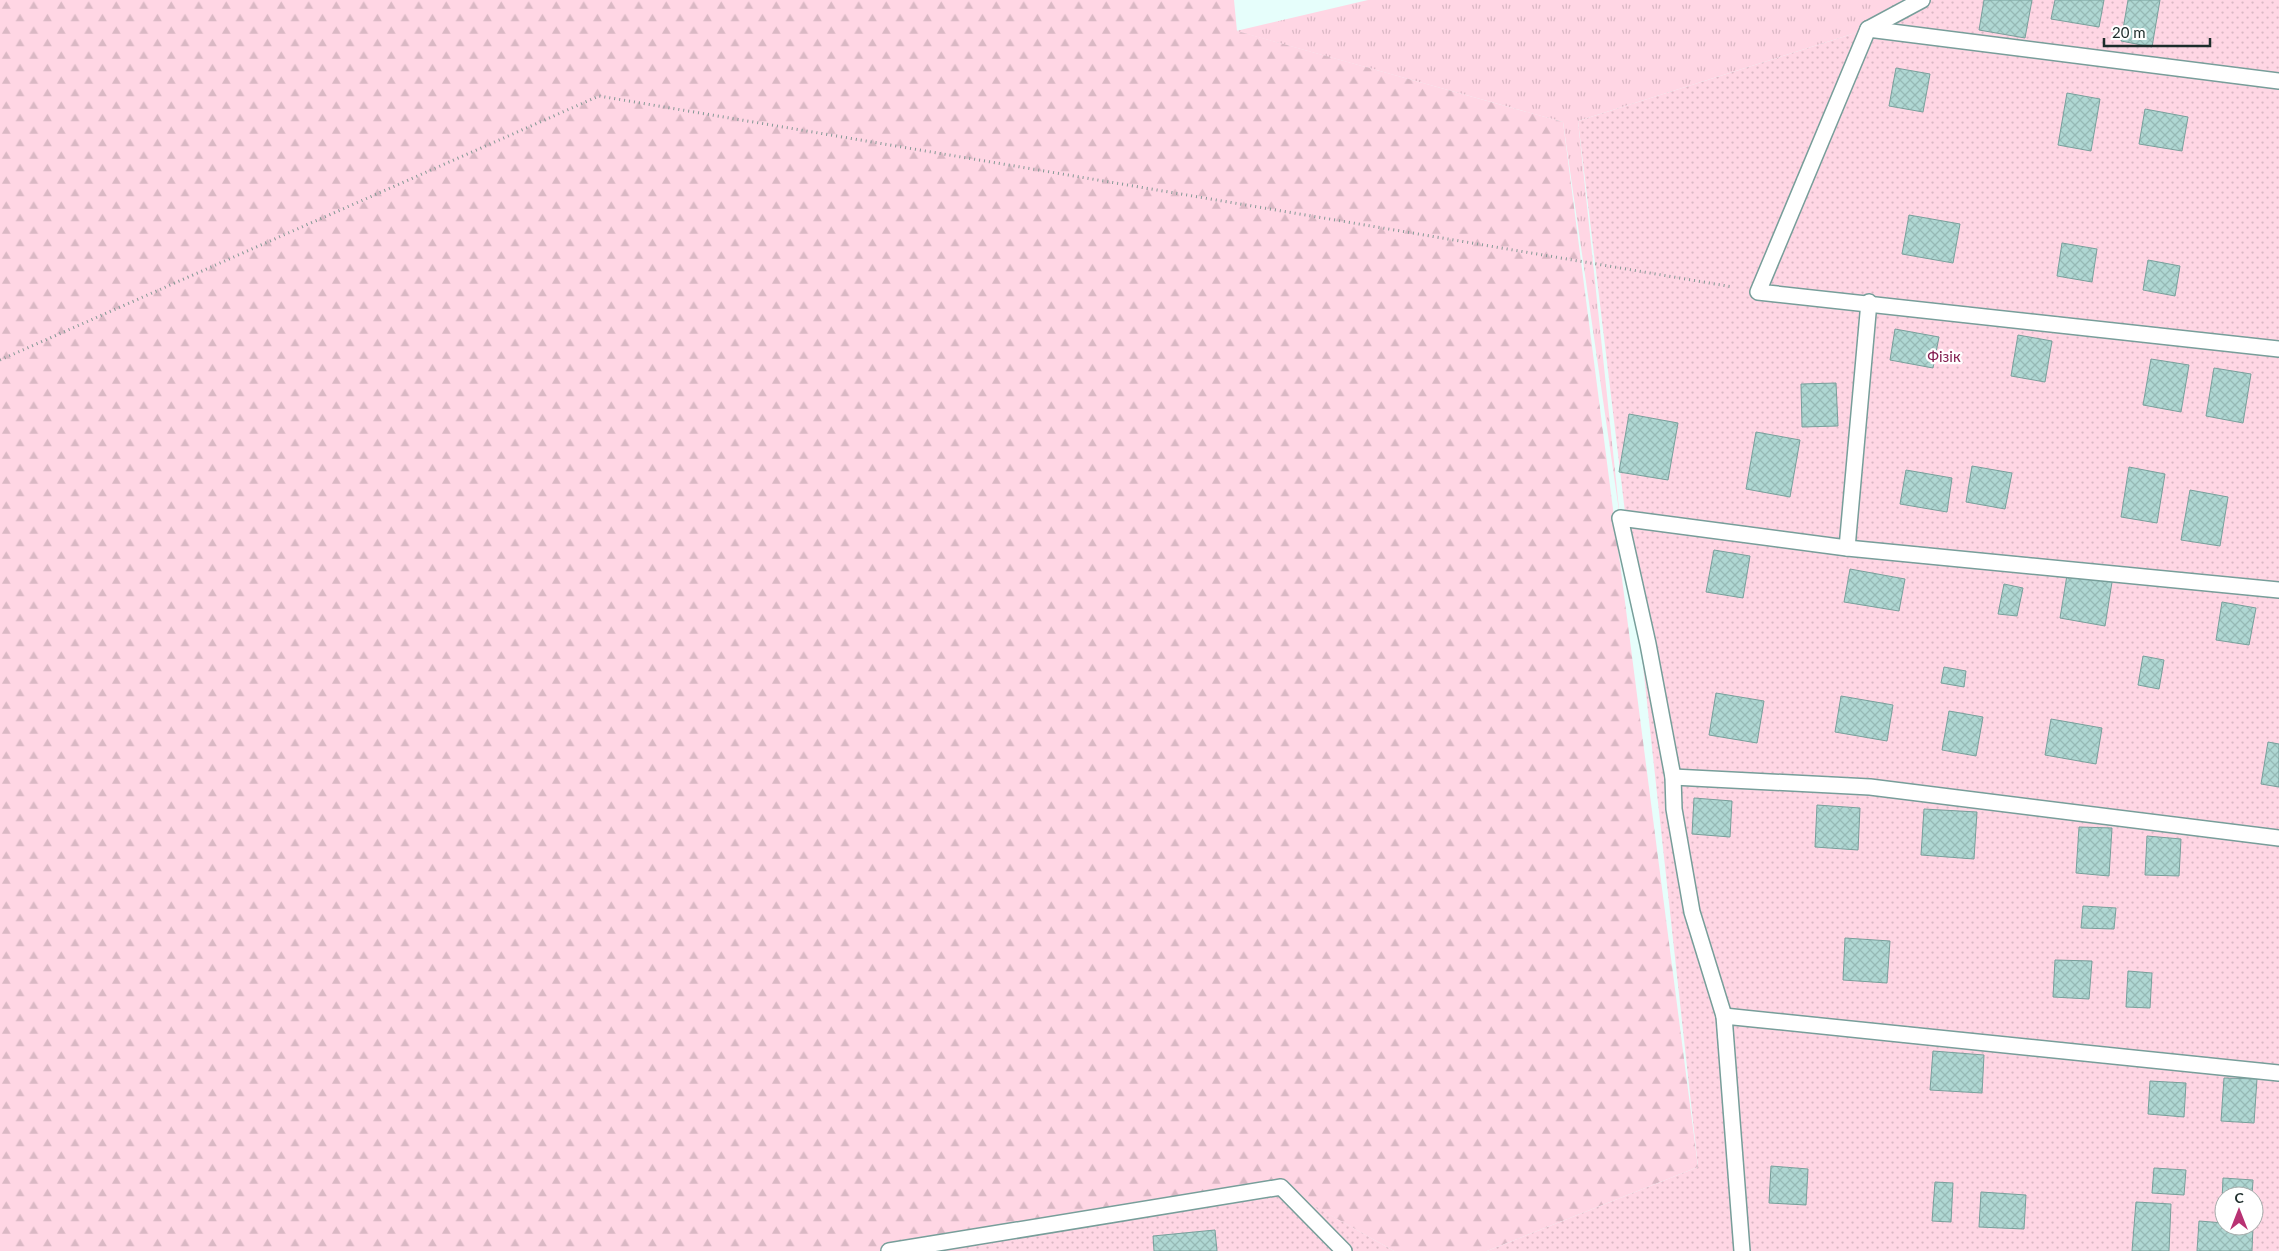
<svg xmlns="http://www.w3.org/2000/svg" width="2279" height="1251" font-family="Lato,sans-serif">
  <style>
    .grass { fill: url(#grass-tufts) }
    .forest { fill: url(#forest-firs) }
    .garden { fill: url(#garden-dots); fill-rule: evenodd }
    .building { fill: url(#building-cross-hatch); stroke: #79a09c }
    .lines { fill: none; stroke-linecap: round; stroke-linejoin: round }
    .lane-casing { stroke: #779e9a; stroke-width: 18 }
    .path { stroke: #849895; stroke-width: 3; stroke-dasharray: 1 4; stroke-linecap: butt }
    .lane { stroke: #fff; stroke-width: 15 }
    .labels { text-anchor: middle; stroke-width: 4.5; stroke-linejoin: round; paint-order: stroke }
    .park-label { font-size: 15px; fill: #851f51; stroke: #fff }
  </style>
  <defs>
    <pattern id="grass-tufts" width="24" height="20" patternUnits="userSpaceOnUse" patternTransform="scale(1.25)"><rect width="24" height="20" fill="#ffd6e4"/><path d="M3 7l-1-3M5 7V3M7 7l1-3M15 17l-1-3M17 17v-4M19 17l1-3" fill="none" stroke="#dab8c4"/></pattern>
    <pattern id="forest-firs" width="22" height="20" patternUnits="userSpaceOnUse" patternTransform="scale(1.25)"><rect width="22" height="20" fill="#ffd6e4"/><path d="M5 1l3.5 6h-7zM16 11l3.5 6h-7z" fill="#dab8c4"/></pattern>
    <pattern id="garden-dots" width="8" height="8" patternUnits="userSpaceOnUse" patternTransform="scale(1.25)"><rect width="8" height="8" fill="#ffd6e4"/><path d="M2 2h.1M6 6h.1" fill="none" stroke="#dab8c4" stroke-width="1.8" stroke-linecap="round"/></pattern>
    <pattern id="building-cross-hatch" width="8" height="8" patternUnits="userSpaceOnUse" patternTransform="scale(1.25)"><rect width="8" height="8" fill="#afd7d3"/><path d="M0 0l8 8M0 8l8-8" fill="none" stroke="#96b9b5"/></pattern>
  </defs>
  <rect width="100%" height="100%" fill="#e6fefb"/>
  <polygon class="grass" points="1368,0 1922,0 1868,29 1578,121 1620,518 1563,122 1236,31"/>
  <polygon class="forest" points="0,0 1234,0 1237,31 1563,122 1698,1167 1487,1251 1394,1251 1280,1187 889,1251 0,1251"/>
  <g class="garden">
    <path d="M1922,0H2279V1251H1487L1698,1167L1638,620L1578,121L1868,29ZM2224,1196H2254V1226H2224Z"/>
    <polygon points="1281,1187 1394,1251 889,1251"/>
  </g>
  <g class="building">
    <polygon points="1984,0 2032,0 2025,38 1979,30"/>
    <polygon points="2055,0 2104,0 2099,27 2051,19"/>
    <polygon points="2128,0 2160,0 2152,47 2121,41"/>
    <polygon points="1896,68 1930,74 1923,112 1889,106"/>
    <polygon points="2067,93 2100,99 2091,151 2058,145"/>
    <polygon points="2145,109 2188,117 2182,151 2139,144"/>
    <polygon points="1909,215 1960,224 1953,263 1902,254"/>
    <polygon points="2062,243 2097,249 2092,282 2057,276"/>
    <polygon points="2148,260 2180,266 2175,296 2143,290"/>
    <polygon points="1895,329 1939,337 1933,368 1890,360"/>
    <polygon points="2018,335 2052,341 2045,382 2011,376"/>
    <polygon points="2151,359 2189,365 2181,412 2143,405"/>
    <polygon points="2214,368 2251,374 2243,423 2206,416"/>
    <polygon points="1836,383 1838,426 1802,427 1801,384"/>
    <polygon points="1629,414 1678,423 1668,480 1619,472"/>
    <polygon points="1756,432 1800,440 1790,497 1746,489"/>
    <polygon points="1972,466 2012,473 2005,509 1966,502"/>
    <polygon points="2129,467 2165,474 2157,523 2121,517"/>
    <polygon points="1906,470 1952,478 1947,512 1900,504"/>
    <polygon points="2190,490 2228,497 2220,546 2181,540"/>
    <polygon points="1714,550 1750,556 1743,598 1706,592"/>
    <polygon points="1850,569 1905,579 1899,611 1844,602"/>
    <polygon points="2067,575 2112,582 2105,626 2060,618"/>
    <polygon points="2004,584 2023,588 2017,616 1998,614"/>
    <polygon points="2222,602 2256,608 2249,645 2216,640"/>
    <polygon points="2143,656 2164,660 2159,689 2138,685"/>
    <polygon points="1944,667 1966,671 1964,687 1941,683"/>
    <polygon points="1716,693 1764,701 1757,743 1709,735"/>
    <polygon points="1841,696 1893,705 1887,741 1835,732"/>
    <polygon points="1949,711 1983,717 1976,756 1942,750"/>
    <polygon points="2051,719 2102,728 2096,764 2045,755"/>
    <polygon points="2268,742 2279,744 2279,787 2261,784"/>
    <polygon points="1694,798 1732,801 1730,837 1692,834"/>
    <polygon points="1817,805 1860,808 1858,850 1815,847"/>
    <polygon points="1924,809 1977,812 1974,859 1921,855"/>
    <polygon points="2079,827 2112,828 2109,876 2076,873"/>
    <polygon points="2147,836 2181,839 2179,876 2145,875"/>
    <polygon points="2083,906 2116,908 2114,929 2081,928"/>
    <polygon points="1845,938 1890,941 1887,983 1843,980"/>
    <polygon points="2055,960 2092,961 2089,999 2053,997"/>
    <polygon points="2128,971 2152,973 2150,1008 2126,1007"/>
    <polygon points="1933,1051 1984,1055 1982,1093 1930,1090"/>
    <polygon points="2224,1078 2257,1079 2254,1123 2221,1121"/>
    <polygon points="2150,1081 2186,1083 2184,1117 2148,1114"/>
    <polygon points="1771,1166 1808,1169 1806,1205 1769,1203"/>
    <polygon points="2154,1168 2186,1170 2184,1195 2152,1193"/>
    <polygon points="2223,1178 2253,1180 2252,1196 2224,1196 2224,1202 2222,1202"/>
    <polygon points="1935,1182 1953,1183 1951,1222 1932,1221"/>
    <polygon points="1981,1192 2026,1195 2024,1229 1979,1227"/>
    <polygon points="2136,1202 2171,1204 2169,1251 2132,1251"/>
    <polygon points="2199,1221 2224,1223 2224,1226 2253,1226 2252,1251 2197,1251"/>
    <polygon points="1215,1230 1217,1251 1154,1251 1153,1236"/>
  </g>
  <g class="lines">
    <defs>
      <g id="lane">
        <polyline points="1868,29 1922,0"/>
        <polyline points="2279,81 1868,29 1758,292 2279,349"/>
        <polyline points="1847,548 1869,302"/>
        <polyline points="1673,777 1870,787 2279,838"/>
        <polyline points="1724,1016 1692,912 1674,809 1673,777 1648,644 1620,518 1847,548 2279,590"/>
        <polyline points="889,1251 1281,1187 1344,1251"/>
        <polyline points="1742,1251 1724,1016 2279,1073"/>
      </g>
    </defs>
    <use href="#lane" class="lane-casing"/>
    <polyline class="path" points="0,360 599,96 1733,287"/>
    <use href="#lane" class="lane"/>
  </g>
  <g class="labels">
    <g class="park-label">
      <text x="1944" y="362">Фізік</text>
    </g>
  </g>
  <g transform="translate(2239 1211)"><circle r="24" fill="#ffffff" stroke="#a5abaa"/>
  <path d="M0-4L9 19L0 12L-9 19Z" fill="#b83273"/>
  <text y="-8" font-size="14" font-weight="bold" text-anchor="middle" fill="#1d2d2b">С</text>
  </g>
  <path d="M2104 38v8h106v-8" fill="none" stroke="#1d2d2b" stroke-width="2.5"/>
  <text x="2112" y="38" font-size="15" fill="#1d2d2b" stroke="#ffffff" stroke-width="4" paint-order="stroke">20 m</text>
</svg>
